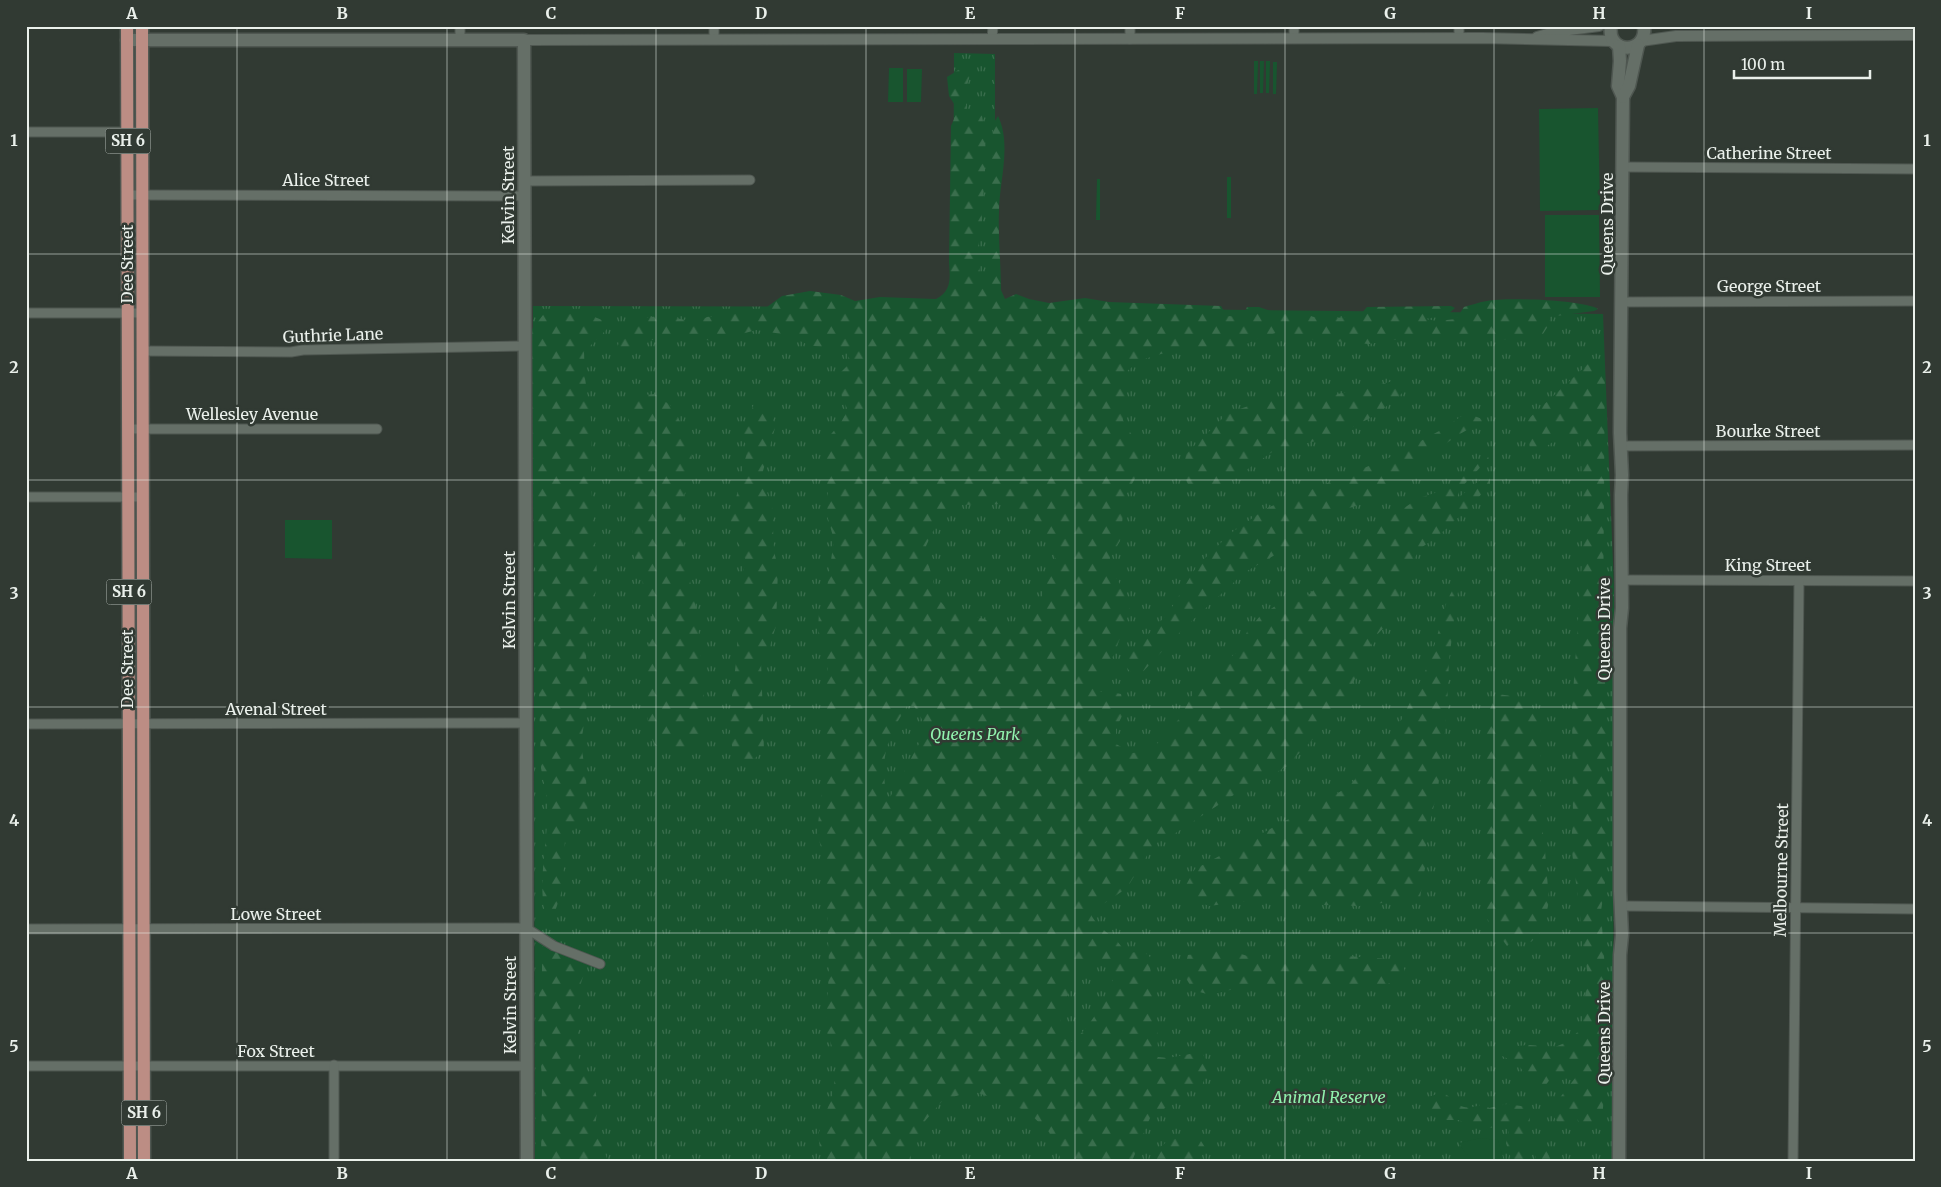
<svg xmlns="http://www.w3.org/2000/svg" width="1941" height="1187" font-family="Merriweather,serif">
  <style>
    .grass { fill: url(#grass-tufts) }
    .forest { fill: url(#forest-firs); fill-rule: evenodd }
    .garden { fill: #18552f }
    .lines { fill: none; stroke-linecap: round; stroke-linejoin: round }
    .minor-casing { stroke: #4f5751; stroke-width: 11 }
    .tertiary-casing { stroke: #4f5751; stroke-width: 12 }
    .secondary-casing { stroke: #4f5751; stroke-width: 15 }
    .primary-casing { stroke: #4f5751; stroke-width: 15 }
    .minor { stroke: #656f67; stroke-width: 9 }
    .tertiary { stroke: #656f67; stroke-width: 10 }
    .secondary { stroke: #656f67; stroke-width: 12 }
    .primary { stroke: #bc8d84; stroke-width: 12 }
    .grid { fill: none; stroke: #eaf0eb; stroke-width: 1; stroke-opacity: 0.55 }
    .labels { text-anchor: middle; stroke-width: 5; stroke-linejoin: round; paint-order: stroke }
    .shield { fill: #313a33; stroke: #b2b9b4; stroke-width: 1 }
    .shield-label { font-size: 15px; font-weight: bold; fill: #eaf0eb }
    .street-label { font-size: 16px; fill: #eaf0eb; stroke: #313a33 }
    .park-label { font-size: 16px; font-style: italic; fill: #91f3ae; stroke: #313a33 }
    .neatline { fill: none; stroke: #eaf0eb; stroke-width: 2 }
    .grid-label { font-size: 16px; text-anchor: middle; font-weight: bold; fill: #eaf0eb }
  </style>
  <defs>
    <pattern id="grass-tufts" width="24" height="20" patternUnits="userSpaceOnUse" patternTransform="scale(1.25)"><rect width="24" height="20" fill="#18552f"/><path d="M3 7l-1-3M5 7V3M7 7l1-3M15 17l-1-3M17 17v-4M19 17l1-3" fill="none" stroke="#3a6e4d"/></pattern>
    <pattern id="forest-firs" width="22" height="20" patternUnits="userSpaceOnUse" patternTransform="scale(1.25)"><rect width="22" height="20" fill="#18552f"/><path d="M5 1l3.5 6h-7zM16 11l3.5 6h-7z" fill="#3a6e4d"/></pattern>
  </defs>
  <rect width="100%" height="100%" fill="#313a33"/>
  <polygon class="grass" points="954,53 995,54 995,307 1603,314 1614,589 1613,1161 535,1161 533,306 953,307"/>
  <g class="forest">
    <path d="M960,69L970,75C964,93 965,104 969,123L972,122L974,111L982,116C988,143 985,173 983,200C981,226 972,269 987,291L992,279L991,192L993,124L998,116C1012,145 999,182 999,212C998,238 1001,265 1001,290L1005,299L1016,294L1029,299L1049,303L1085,298L1109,302L1221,306L1227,316L1243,317L1247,307H1259L1276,313L1301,314L1323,319L1359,316L1367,307L1451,306L1455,308L1447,315L1425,319L1437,321L1456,319L1464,307C1472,305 1479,302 1487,301C1506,297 1583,300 1598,309L1594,311L1549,317L1550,323L1543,334L1500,340L1463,334L1423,335L1369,344L1298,338L1279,332L1259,338L1236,349L1199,347L1171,351L1141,360L1127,371L1123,420L1143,454L1139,471L1125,497L1120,541L1110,558L1113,572L1122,588L1130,610L1115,652L1103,676L1098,692L1106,691L1121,694L1123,704L1122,716L1116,728V744L1132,753L1148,751L1159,742L1179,719L1204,674L1238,652L1247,632L1260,616L1277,605L1302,601L1316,588L1337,563L1347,546L1419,498L1441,491L1475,467L1485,456L1489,458L1459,490L1457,499L1490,472V484L1472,505L1439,535L1421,548L1406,571L1401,590L1389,622L1375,637L1339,712L1286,767L1232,796L1171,836L1154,844L1127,888L1090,913C1096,925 1106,932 1116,940C1120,944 1123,949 1127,954L1142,950L1150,957C1149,974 1155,989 1156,1007C1158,1023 1157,1041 1158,1057L1168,1058L1201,1052L1209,1064L1202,1086L1185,1091L1176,1101L1150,1118L1132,1161H1067L1060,1157L1049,1132L1027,1111L973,1091L943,1100L925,1121L911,1151V1161H822L818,1135L833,1093L837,1060L826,1030L829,967L827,908L824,859L817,832L826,759L823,739V688L828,671L822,640L818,630L819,612L826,594L834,540L827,515L828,488L824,467V442L840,424L848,410L842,398L838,375L851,362L846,351L808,345L789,335L756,330L716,341L665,336L649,341L634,355L624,356L617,349L622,331C626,328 630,323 635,321C654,313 677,317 695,323L707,317L763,310L782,296L810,291L841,295L855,301L880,297L936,299C952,291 950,278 949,262L951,126L958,110L949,96L947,77ZM1006,504L1028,514L1042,528L1053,544L1055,558L1039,606L1023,618L1006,625L948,609L938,599L929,566L926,546L940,516L958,505ZM907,706H914L923,721L920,742L887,803C881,759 883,744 907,706ZM1084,962L1106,966L1115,972L1107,998L1087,1027L1073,1042L1064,1038L1060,1023L1065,1001Z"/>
    <path d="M552,311L592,316L612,324L584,352L585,378L592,428L591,482L597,575L593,613L586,652L588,698L581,743L586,778L588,817L565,837L563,887L550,927C533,891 550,841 547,802C546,791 543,779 541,768L533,490L532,329L543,315Z"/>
    <path d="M1588,364L1605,370L1603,624L1606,703V877L1601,911L1607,1000C1611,1024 1604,1048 1603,1073C1603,1092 1605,1108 1600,1127L1581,1124L1576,1118L1563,1130L1554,1117L1555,1104L1579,1073L1551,1078L1539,1094C1531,1086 1530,1079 1523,1071C1517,1062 1507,1058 1497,1054L1517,1046L1530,1045L1555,1047L1567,1042L1583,1027L1587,970L1571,844L1573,820L1572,708L1583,548L1581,438L1563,435L1541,450L1530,449L1526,421Z"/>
    <polygon points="1394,381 1407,389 1376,415 1335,436 1272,452 1229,482 1191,490 1183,474 1186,454 1228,413 1266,400 1312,400"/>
    <polygon points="655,394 670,405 690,438 692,462 682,505 685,559 696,607 702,668 704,693 701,743 683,755 654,745 648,725 645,691 646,658 651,634 652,614 635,558 630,509 628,412 635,396"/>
    <polygon points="755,402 770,406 775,428 761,478 772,505 774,551 778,568 776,626 769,649 761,661 764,751 747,764 733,755 729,720 737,654 739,585 746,561 730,524 748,447 740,436"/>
    <polygon points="1466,413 1485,420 1458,435 1415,466 1400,482 1368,502 1337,512 1303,539 1245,572 1184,628 1137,678 1127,668 1128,657 1169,612 1197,566 1231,533 1267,508 1393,456 1441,430"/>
    <polygon points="1460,575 1449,660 1447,708 1438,789 1427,834 1425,868 1420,898 1359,906 1324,905 1277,897 1209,906 1181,894 1195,869 1349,787 1402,719 1430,661 1447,601"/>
    <polygon points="1497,694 1512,696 1541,718 1540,820 1544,838 1549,901 1543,930 1531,942 1512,941 1507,946 1482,912 1486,799 1484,722"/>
    <polygon points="542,946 578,960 585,971 579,989 577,1026 579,1066 593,1083 598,1103 595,1128 608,1161 541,1161 542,1080 537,1006 542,980"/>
    <polygon points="1213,951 1238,953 1260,960 1296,963 1346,956 1402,960 1405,972 1396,982 1366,988 1258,986 1234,989 1210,995 1193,990 1183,973 1188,955"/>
    <path d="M1442,1092C1450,1096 1452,1101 1459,1105C1466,1110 1477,1106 1484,1104L1489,1108L1507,1104L1527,1107C1536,1124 1520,1143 1528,1161H1512L1506,1143L1509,1131L1504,1127L1484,1128L1468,1125L1459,1120H1444L1427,1109L1429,1097Z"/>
    <polygon points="1171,1138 1201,1141 1206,1149 1198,1161 1149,1161 1151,1155"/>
    <polygon points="1532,1150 1547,1150 1551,1161 1534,1161 1536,1157"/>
  </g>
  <g class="garden">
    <polygon points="1254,61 1258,61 1257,94 1254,94"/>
    <polygon points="1260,61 1264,61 1263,93 1260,93"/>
    <polygon points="1266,61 1270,61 1269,93 1266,93"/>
    <polygon points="1273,62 1277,62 1276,94 1273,94"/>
    <polygon points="889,68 903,68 903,102 888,102"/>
    <polygon points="907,69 922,69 921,102 907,102"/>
    <polygon points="1598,108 1600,210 1540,211 1539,109"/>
    <rect x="1227" y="177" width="4" height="41"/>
    <polygon points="1097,179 1100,179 1100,220 1096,220"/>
    <polygon points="1545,215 1599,215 1600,297 1545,297"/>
    <polygon points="285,520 332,520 332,559 285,558"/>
    <path d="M1480,1138L1498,1140L1504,1161C1480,1161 1472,1166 1459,1143Z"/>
  </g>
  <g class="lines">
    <defs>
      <g id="minor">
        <polyline points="460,26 460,40"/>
        <polyline points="714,26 714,39"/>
        <polyline points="1130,26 1130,39"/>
        <polyline points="1294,26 1294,38"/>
        <polyline points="1459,38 1459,26"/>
        <polyline points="992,39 993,26"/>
        <polyline points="26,132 143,132"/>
        <polyline points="1623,167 1915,169"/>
        <polyline points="524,181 750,180"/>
        <polyline points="127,195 524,196"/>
        <polyline points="1623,302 1915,301"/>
        <polyline points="26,313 143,313"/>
        <polyline points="143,351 291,352 303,350 525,346"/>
        <polyline points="128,429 377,429"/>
        <polyline points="1622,446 1915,445"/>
        <polyline points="26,497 143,497"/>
        <polyline points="1622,580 1915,581"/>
        <polyline points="26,724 526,723"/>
        <polyline points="1622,906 1915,909"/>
        <polyline points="26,929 526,928 554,946 600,964"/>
        <polyline points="26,1066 527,1066"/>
        <polyline points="334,1161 334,1065"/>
        <polyline points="1793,1161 1799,581"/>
      </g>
      <g id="tertiary">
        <polyline points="1537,37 1554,32 1599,26"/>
        <polyline points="524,40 1482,38 1613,41"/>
        <polyline points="1641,41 1676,36 1915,35"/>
      </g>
      <g id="secondary">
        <path d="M1611,26C1606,55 1648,55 1644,26"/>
        <polyline points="127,40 524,40 527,1161"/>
        <polyline points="1619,46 1620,61 1618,86 1623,97 1620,433 1622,475 1621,495 1622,608 1620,628 1620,891 1622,935 1620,955 1619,1161"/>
        <polyline points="1623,97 1629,86 1638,45"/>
      </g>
      <g id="primary">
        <polyline points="127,26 130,1161"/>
        <polyline points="142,26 144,1161"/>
      </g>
    </defs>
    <use href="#minor" class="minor-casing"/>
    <use href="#tertiary" class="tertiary-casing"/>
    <use href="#secondary" class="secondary-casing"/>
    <use href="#primary" class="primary-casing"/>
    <use href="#minor" class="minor"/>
    <use href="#tertiary" class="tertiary"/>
    <use href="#secondary" class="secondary"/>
    <use href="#primary" class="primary"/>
  </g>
  <path class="grid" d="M237,26V1161M447,26V1161M656,26V1161M866,26V1161M1075,26V1161M1285,26V1161M1494,26V1161M1704,26V1161M26,254H1915M26,480H1915M26,707H1915M26,933H1915"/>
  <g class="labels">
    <g class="shield">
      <rect x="105.5" y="128.5" width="45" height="25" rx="4"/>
      <rect x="106.5" y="579.5" width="45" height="25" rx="4"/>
      <rect x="121.5" y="1100.5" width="45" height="25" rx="4"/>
    </g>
    <g class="shield-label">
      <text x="128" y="146">SH 6</text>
      <text x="129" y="597">SH 6</text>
      <text x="144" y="1118">SH 6</text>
    </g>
    <g class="street-label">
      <text x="1769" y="159">Catherine Street</text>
      <text x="326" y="186">Alice Street</text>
      <text transform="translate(508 195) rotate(-90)" y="6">Kelvin Street</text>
      <text transform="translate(1607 224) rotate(-90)" y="6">Queens Drive</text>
      <text transform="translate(127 264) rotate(-90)" y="6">Dee Street</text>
      <text x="1769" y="292">George Street</text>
      <text transform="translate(333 335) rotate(-2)" y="6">Guthrie Lane</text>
      <text x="252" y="420">Wellesley Avenue</text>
      <text x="1768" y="437">Bourke Street</text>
      <text x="1768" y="571">King Street</text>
      <text transform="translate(509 600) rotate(-90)" y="6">Kelvin Street</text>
      <text transform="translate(1604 629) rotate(-90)" y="6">Queens Drive</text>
      <text transform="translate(127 669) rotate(-90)" y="6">Dee Street</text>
      <text x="276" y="715">Avenal Street</text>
      <text transform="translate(1781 870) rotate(-89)" y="6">Melbourne Street</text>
      <text x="276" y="920">Lowe Street</text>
      <text transform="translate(510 1005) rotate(-90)" y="6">Kelvin Street</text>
      <text transform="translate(1604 1033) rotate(-90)" y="6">Queens Drive</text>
      <text x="276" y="1057">Fox Street</text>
    </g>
    <g class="park-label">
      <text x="975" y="740">Queens Park</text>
      <text x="1329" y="1103">Animal Reserve</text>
    </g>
  </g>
  <rect width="1941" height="1187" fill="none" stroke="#313a33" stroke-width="55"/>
  <path d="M1734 70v8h136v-8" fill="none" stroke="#eaf0eb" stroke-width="2.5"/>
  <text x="1741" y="70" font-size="15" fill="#eaf0eb" stroke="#313a33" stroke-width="4" paint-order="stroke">100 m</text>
  <rect x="28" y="28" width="1886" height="1132" class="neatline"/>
  <g class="grid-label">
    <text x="132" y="19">A</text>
    <text x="342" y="19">B</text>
    <text x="551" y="19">C</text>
    <text x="761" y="19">D</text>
    <text x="970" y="19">E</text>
    <text x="1180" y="19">F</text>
    <text x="1390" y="19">G</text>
    <text x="1599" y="19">H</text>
    <text x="1809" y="19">I</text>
    <text x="14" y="146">1</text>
    <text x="1927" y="146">1</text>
    <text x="14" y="373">2</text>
    <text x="1927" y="373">2</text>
    <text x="14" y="599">3</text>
    <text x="1927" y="599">3</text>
    <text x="14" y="826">4</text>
    <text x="1927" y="826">4</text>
    <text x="14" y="1052">5</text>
    <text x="1927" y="1052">5</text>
    <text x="132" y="1179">A</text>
    <text x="342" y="1179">B</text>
    <text x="551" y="1179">C</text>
    <text x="761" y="1179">D</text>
    <text x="970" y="1179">E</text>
    <text x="1180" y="1179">F</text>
    <text x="1390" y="1179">G</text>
    <text x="1599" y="1179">H</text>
    <text x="1809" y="1179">I</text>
  </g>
</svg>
